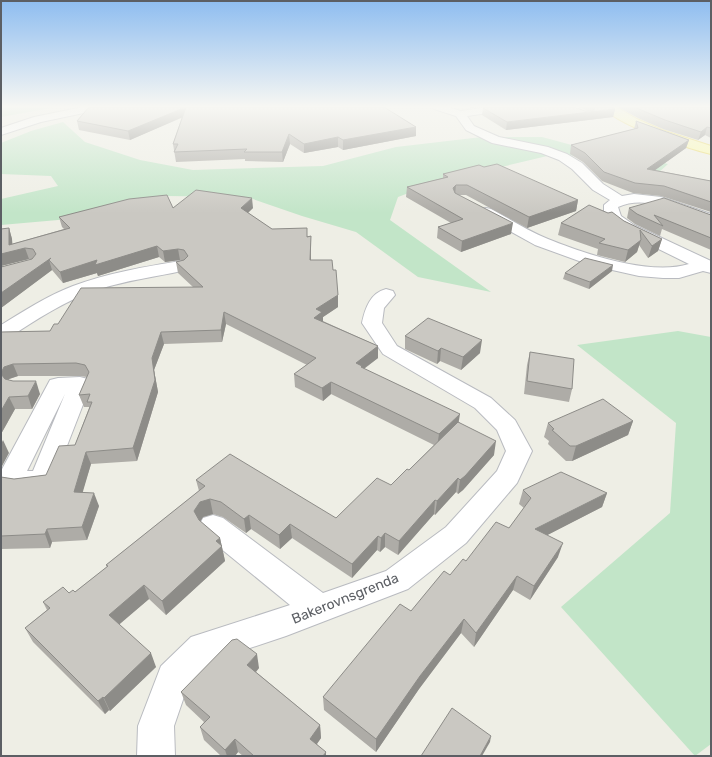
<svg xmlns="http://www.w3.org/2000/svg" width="712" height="757" font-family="Rubik,sans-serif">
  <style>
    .green { fill: #c2e5c8 }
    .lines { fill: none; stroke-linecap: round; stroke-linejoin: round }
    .minor-casing { stroke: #b9bbc0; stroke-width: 2 }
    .major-casing { stroke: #ebd961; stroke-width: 2 }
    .minor { fill: #fff; fill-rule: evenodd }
    .major { fill: #fbfaad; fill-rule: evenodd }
    .wall { fill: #aeaca7 }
    .shaded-wall { fill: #8d8c88 }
    .building { fill: #cac8c2; stroke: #8d8c88 }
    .labels { text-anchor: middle; stroke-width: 3.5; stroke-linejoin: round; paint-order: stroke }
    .near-street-label { font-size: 14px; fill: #5c5f64; stroke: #fff }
  </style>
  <rect width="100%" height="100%" fill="#eeeee5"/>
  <g class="green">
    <polygon points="1,107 56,107 1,117"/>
    <polygon points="63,122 85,142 140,160 193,170 323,166 396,147 482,137 542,137 605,154 631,155 668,164 657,174 560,153 438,182 398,197 390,220 491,292 418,277 356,232 302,216 247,197 166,196 58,220 1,225 1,199 58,186 51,176 1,174 1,143 31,131"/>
    <polygon points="678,331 711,337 711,744 695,756 561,607 670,513 676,423 577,345"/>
  </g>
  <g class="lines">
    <defs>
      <g id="minor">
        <polygon points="83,107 103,107 98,110 41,122 1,135 1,128 34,117"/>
        <path d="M433,107H448L461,111L489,107H515L514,109L510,110L467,116L474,126L499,137L548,147L567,154L582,163L603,184L622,196L634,194L661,197L711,214V224C681,216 650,193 618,207L621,216L634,225L711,261V273L703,271L679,278H663L639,276L590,265L535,245L481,215L479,212L481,209L486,208L491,209C510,219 528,231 548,239C585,254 650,276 689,264L622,231L610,222L604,211V205L610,200L593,190L572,169L559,160L541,153L492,143L466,130L456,116L434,109Z"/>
        <path d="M180,261L186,262L189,266L186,270C156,277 126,280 97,290C64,301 36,320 8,338L1,340V325C24,311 47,296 73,286C107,273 144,267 180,261Z"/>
        <path d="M386,289L393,291L395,295L384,308L382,323L397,346L491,398L515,420L532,451L517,483L466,543L408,589L286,636L214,660L187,688L174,726L175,756H137L138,726L161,666L191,637L290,605L203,534L199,526L203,518L213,515L223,518L323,593L386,571L446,527L497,471L506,451L497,430L475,408L383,354L362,323C365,309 370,293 386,289Z"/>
        <path d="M80,377L88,379L91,384L51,487C36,491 16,493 1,488V471L50,380L58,378ZM65,394L33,471H27Z"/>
      </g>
      <path id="major" d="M604,107H616L637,119L662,130L711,146V154C690,149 613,124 604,107Z"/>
    </defs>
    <use href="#minor" class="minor-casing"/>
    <use href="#major" class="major-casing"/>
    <use href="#minor" class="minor"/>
    <use href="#major" class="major"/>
  </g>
  <g class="wall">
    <polygon points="89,107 416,127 416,136 343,150 338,147 304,153 290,144 283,162 245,161 245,159 176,162 173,144 182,117 130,140 79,130 77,121"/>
    <polygon points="578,107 612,107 615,109 613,117 506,130 482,115 483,108 588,111"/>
    <polygon points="618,107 711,107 711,138 705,135 698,140 663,129 638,118"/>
    <polygon points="636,121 689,140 686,148 655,170 711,181 711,212 661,196 633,193 602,181 583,162 570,154 571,145 634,129"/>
    <polygon points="484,167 578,200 576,211 527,228 466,195 458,195 511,234 461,252 437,238 438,227 451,223 406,197 407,187 443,178 443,174"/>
    <polygon points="173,208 253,208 248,213 272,229 308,236 311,236 311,260 333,270 338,307 323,317 323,321 378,346 378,358 364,369 459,422 494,455 463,490 458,494 456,492 435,515 434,514 398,555 385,547 380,552 377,550 352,578 292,538 280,549 251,529 246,533 223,517 213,514 203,517 200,522 220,538 225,561 166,615 149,599 119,624 156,667 110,711 109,710 105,714 33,642 25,628 47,610 43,602 69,593 75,592 107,567 106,565 199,491 196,480 336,518 391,485 409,470 434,445 331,394 323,401 295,387 294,374 307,365 226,324 222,342 164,344 154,370 158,392 137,461 91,464 82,492 99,506 87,540 52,542 50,548 1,549 1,477 14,479 46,475 75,445 89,408 89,407 84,407 79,395 87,377 80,376 18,376 9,379 8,380 40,394 32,409 15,409 1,434 1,332 50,331 58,324 193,287 178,273 176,262 185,260 180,260 165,262 159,257 98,276 97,273 63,283 52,270 1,308 1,267 32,259 29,259 1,266 9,228 12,239 12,244 64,229 62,227 59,217"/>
    <polygon points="629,208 711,215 711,250 662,229 660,236 635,224 627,218"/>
    <polygon points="624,221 662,239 658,251 648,258 639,245 637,252 625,262 597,255 598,249 558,235 561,223"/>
    <polygon points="612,271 589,289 563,279 565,273"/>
    <polygon points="405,336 480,353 461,370 440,361 437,364 405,349"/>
    <polygon points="530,352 572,389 569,402 524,394 527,365"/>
    <polygon points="633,421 628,435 572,461 566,461 548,444 549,441 544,437 548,423"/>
    <polygon points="523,490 607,493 602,507 547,535 558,557 530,600 513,590 474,647 461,633 419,689 376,752 324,710 323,697 411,611 466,561 509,528 524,508 519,504"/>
    <polygon points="259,668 256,672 320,725 321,738 317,744 326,756 243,756 238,752 235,756 221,756 204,740 200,727 204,722 186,705 181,692"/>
  </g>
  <g class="shaded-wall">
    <polygon points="186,107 187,107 188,115 130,140 128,131"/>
    <polygon points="470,107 480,107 470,108"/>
    <polygon points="615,109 613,117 506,130 507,122"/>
    <polygon points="416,127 416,136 343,150 343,140"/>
    <polygon points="707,127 705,135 698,140 701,132"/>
    <polygon points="289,134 290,144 283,162 282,152"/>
    <polygon points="338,137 338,147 304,153 304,144"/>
    <polygon points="689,140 686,148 644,178 647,169"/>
    <polygon points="456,185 455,195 453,188"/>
    <polygon points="252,198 253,208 242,218 241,208"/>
    <polygon points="578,200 576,211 527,228 529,217"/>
    <polygon points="513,223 511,234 461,252 462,241"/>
    <polygon points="9,228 12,239 13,251 25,248 29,259 1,266 1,254 9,245"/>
    <polygon points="311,236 311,271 310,260"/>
    <polygon points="662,239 658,251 648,258 652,246"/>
    <polygon points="641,240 637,252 625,262 628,250"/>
    <polygon points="157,246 159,257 98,276 97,273 63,283 60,272 97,260"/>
    <polygon points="178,249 180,260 165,262 163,251"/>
    <polygon points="51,258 49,260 52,270 1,308 1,293"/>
    <polygon points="613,265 612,271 589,289 590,282"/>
    <polygon points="338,295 338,307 323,317 323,324 314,318 316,309"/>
    <polygon points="224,312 226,324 222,342 221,330"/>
    <polygon points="161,332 164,344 154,370 158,392 137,461 133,448 152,358"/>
    <polygon points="482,340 480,353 461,370 463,357"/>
    <polygon points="378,346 378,358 362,370 356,363"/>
    <polygon points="441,348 440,361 437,364 438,351"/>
    <polygon points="13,364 18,376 9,379 6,386 1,374 1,373 4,367"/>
    <polygon points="36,381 40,394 32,409 28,396"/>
    <polygon points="331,382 331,394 323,401 322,388"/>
    <polygon points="9,397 15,409 1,434 1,411"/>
    <polygon points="460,414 458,426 437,447 439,434"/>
    <polygon points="633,421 628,435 572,461 576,446"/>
    <polygon points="3,440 9,453 1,468 1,444"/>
    <polygon points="496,441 494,455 463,490 458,494 460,480"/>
    <polygon points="86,452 91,464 79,505 74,492"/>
    <polygon points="458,478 456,492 435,515 437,501"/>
    <polygon points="94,493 99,506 87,540 82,527"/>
    <polygon points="607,493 602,507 532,543 535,529"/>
    <polygon points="210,499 213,514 203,517 198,525 194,511 200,502"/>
    <polygon points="435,500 434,514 398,555 399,541"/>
    <polygon points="249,515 251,529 246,533 244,519"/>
    <polygon points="290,524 292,538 280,549 279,535"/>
    <polygon points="47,529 52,542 50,548 45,534"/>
    <polygon points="385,533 385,547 380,552 381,538"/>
    <polygon points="378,536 377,550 352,578 352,564"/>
    <polygon points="220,538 225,561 166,615 162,601 216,541"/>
    <polygon points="563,543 558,557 530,600 534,586"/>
    <polygon points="517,576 513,590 474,647 476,633"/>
    <polygon points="144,585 149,599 114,629 109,615"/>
    <polygon points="464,619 461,633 419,689 376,752 376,739 420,676"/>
    <polygon points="151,653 156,667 110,711 104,698"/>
    <polygon points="257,654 259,668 250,679 247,665"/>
    <polygon points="103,697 109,710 105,714 98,701"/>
    <polygon points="320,725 321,738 311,752 310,739"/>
    <polygon points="491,736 490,742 482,756 480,756"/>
    <polygon points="235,739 238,752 235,756 227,756 225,750"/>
    <polygon points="326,752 326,756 323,756"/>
  </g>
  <g class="building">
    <polygon points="89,107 186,107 128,131 77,121"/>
    <polygon points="186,107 384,107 416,127 343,140 338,137 304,144 289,134 282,152 244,152 247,149 174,152 178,144 173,144"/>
    <polygon points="488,107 574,107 585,111 594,111 594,107 612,107 615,109 507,122 483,108"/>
    <polygon points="634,107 711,107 711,128 707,127 701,132 665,120"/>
    <polygon points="636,121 689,140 647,169 711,181 711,202 664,186 635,183 604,172 585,153 571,145 638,128"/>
    <polygon points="497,164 578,200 529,217 467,185 456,185 453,188 455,193 513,223 462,241 438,227 463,219 407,187 448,177 443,174 479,165 484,167"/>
    <polygon points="196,190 252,198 241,208 272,229 307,228 307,237 311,236 310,260 332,260 333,270 336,270 338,295 316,309 322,312 314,318 378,346 356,363 362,366 361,367 460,414 439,434 331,382 322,388 294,374 316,358 224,312 221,330 161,332 152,358 155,380 133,448 86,452 74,492 94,493 82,527 47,529 45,534 1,536 1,477 14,479 46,475 59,446 75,445 92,402 87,402 90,394 79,395 89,372 85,365 76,363 13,364 4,367 1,373 1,332 50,331 54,324 58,324 81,288 203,287 176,262 184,260 188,256 184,250 178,249 163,251 157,246 95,265 97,260 60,272 49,260 51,258 1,293 1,267 32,259 36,254 33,249 25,248 1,254 1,229 9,228 9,245 70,228 59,217 129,199 167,195 173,208"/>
    <polygon points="664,198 711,215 711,238 654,215 663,226 637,214 629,208"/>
    <polygon points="589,205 608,213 612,212 624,221 662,239 652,246 640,230 641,240 628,250 599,243 605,239 561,223"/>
    <polygon points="585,258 613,265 590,282 565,273"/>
    <polygon points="428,318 482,340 463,357 441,348 438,351 405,336"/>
    <polygon points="530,352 574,359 572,389 527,381"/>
    <polygon points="1,374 5,379 13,381 36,381 28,396 9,397 1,411"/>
    <polygon points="603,399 633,421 576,446 570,446 552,430 554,429 548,423"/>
    <polygon points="458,422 496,441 465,476 460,480 458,478 437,501 435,500 399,541 385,533 381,538 378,536 352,564 290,524 279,535 249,515 244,519 221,502 210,499 200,502 194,511 199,520 220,538 216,541 222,546 162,601 144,585 109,615 151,653 104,698 103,697 98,701 25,628 50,608 43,602 63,587 69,593 73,590 75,592 108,566 106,565 205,486 196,480 230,454 336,518 377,478 391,485 407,469 409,470"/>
    <polygon points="561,472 607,493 535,529 563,543 534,586 517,576 476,633 464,619 420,676 376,739 323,697 400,604 411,611 444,571 450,575 463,559 466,561 496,522 509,528 531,498 523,490"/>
    <polygon points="237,639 257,654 247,665 320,725 310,739 326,752 323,756 254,756 235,739 225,750 200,727 210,717 181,692 232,640"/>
    <polygon points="452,708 491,736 480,756 421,756"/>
  </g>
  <linearGradient id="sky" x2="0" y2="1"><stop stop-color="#8ebdf0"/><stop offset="0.5" stop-color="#f7f7f3"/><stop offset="1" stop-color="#f7f7f3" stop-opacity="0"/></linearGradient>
  <rect width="712" height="213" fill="url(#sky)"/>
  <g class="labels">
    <g class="near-street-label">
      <text transform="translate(345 598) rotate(-22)" y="5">Bakerovnsgrenda</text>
    </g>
  </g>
  <rect width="712" height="757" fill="none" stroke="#5c5f64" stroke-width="4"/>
</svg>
